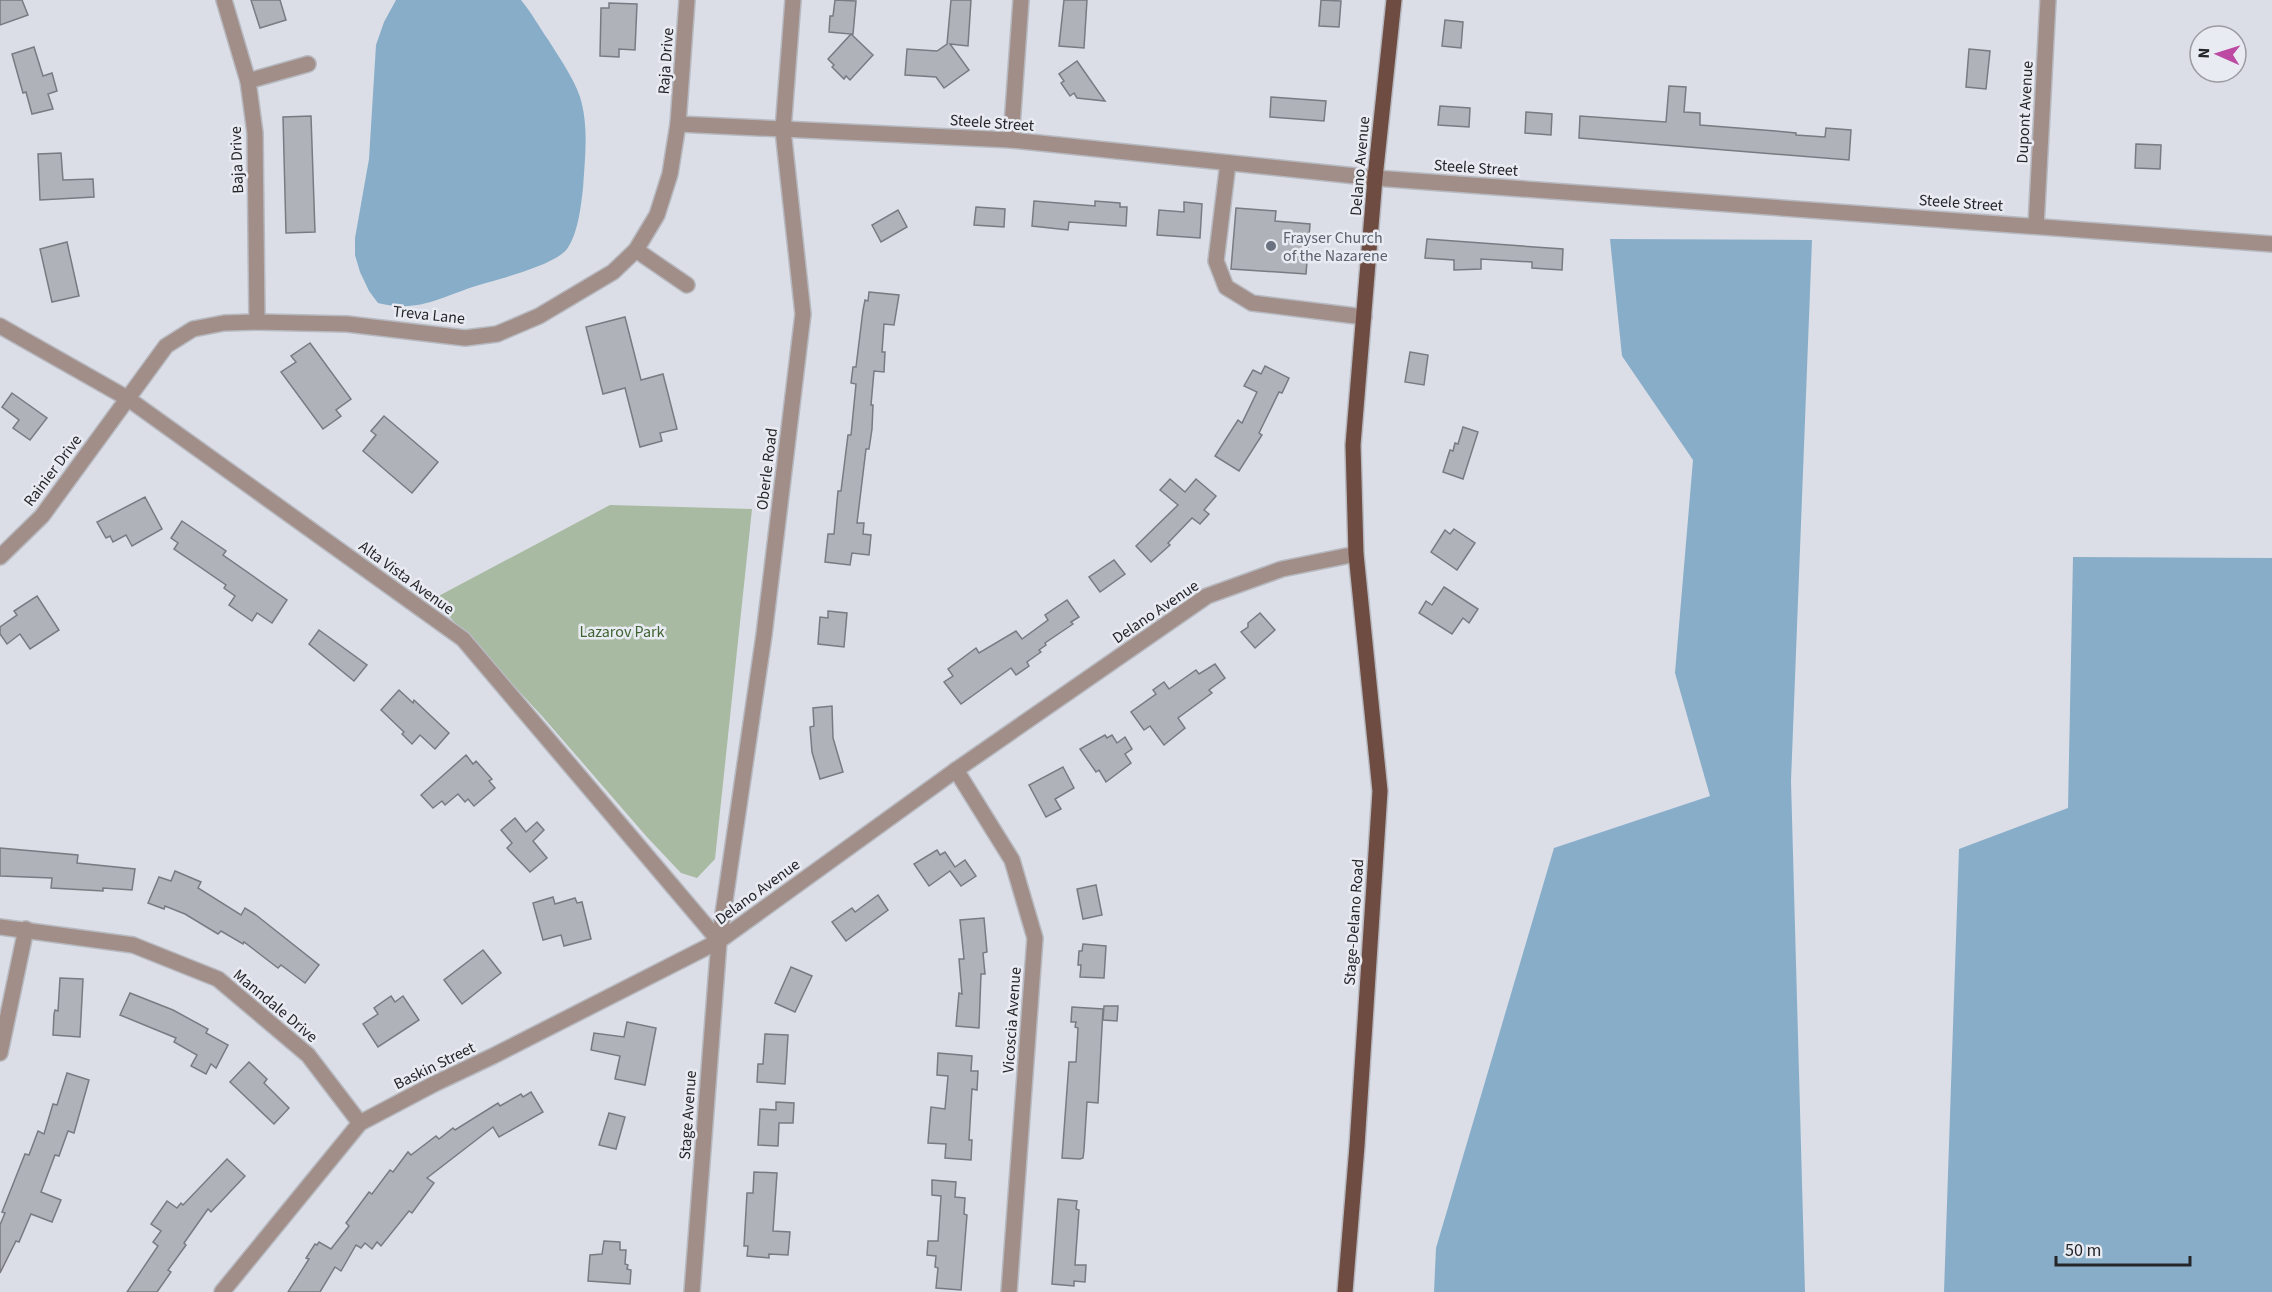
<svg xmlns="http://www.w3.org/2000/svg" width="2272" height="1292" font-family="'Source Sans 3',sans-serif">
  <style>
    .green { fill: #a8baa2 }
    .water { fill: #88adc9 }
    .building { fill: #afb2b9; stroke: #797b82; stroke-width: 1.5 }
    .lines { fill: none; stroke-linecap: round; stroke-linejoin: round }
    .minor-casing { stroke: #b7b9c0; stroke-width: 18 }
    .major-casing { stroke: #b7b9c0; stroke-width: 18 }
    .minor { stroke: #a28e88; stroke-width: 15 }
    .major { stroke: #6e4c42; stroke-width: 15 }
    .worship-dot { fill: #6b7280; stroke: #e9ebf3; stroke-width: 2 }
    .labels { text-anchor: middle; stroke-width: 5; stroke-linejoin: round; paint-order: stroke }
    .street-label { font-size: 16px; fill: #252629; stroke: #e9ebf3 }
    .worship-label { font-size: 16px; fill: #5b616d; stroke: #e9ebf3; text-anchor: start }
    .park-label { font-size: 16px; fill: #3e6331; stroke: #e9ebf3 }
  </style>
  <rect width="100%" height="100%" fill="#dbdee6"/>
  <polygon class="green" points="610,505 752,509 715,859 697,878 681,873 647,837 542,716 433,599"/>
  <g class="water">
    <path d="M396,0H521C532,13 539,27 549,41C560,59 573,77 580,97C589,126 585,158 583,188C581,206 578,234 567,249C555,265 499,279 479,285C440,297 420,313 378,303L369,291L360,272L355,255V238L369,159L376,45L384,22Z"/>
    <polygon points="1610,239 1812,240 1791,781 1805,1292 1434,1292 1436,1248 1554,848 1710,796 1675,673 1693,460 1622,356"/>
    <polygon points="2073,557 2272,558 2272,1292 1944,1292 1959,849 2068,808"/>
  </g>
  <g class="building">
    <polygon points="0,0 22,0 28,15 0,25"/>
    <polygon points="251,0 280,0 286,20 260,28"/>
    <polygon points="835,0 856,1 853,34 851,34 873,55 850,80 846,76 844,79 832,67 834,65 828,59 851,34 829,32 830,16 833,16"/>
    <polygon points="951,0 971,0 968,46 950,44 969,70 944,88 936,77 905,75 907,49 937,51 947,44"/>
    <polygon points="1064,0 1087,0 1084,48 1059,46"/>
    <polygon points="1321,0 1341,1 1339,27 1319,26"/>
    <polygon points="609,3 637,4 635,50 619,49 619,57 600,56 601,8 609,8"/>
    <polygon points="1445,20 1463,22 1461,48 1442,46"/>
    <polygon points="34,47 43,76 52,73 57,91 48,94 53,109 32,114 26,92 23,93 12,54"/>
    <polygon points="1969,49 1990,51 1986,89 1966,87"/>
    <polygon points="1077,61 1105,101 1077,98 1074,93 1070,96 1061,83 1064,81 1059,74"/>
    <polygon points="1669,86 1686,87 1684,112 1700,113 1700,125 1776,131 1796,133 1796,135 1825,137 1826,128 1851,130 1849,160 1579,138 1580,116 1666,122"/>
    <polygon points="1271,97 1326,101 1324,121 1270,117"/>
    <polygon points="1440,106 1470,108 1469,127 1438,125"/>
    <polygon points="1526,112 1552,114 1551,135 1525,133"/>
    <polygon points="311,116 315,232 286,233 283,117"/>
    <polygon points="2136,144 2161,145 2160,169 2135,168"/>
    <polygon points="61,153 63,180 93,179 94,197 40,200 38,154"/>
    <polygon points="1034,201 1095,206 1095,201 1120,203 1120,207 1127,207 1126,226 1069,222 1068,230 1032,226"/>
    <polygon points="1184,202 1202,204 1200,238 1157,235 1159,210 1184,212"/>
    <polygon points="976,207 1005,209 1004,227 974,225"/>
    <polygon points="1236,208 1276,211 1275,221 1310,224 1306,274 1231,269"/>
    <polygon points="898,210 907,227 881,242 872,225"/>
    <polygon points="1427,239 1563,249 1562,270 1532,268 1532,262 1481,259 1481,269 1454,270 1454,260 1425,258"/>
    <polygon points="67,242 79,296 52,302 40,249"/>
    <polygon points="869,292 899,295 894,325 884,324 882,352 885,352 884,372 874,371 871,405 873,405 872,429 869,449 866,449 857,523 864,523 863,534 871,535 869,555 852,553 850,565 825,562 828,534 834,534 838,491 841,491 848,435 851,435 856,384 851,383 853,367 856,367 863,310 865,300 868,301"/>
    <polygon points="625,317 641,380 663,374 677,429 660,433 662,441 640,447 625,388 603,394 586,327"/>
    <polygon points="310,343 351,399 336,410 341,416 323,429 281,372 296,362 291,356"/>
    <polygon points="1410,352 1428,355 1424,385 1405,382"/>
    <polygon points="1265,366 1289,378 1282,393 1279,392 1259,433 1262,435 1239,471 1215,456 1238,420 1242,423 1257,392 1244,386 1253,370 1261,374"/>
    <polygon points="12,393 47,418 30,440 13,428 19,420 2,407"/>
    <polygon points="384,416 438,462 412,493 363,451 376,435 371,431"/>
    <polygon points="1463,427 1478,432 1463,479 1443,472 1450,450 1453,451 1455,443 1458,444"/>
    <polygon points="1170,479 1185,492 1196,479 1216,496 1204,510 1209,514 1200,524 1192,518 1168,543 1170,545 1151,562 1136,546 1178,505 1160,490"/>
    <polygon points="145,497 162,529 132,546 126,535 113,542 110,536 106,538 97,522"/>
    <polygon points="182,521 226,551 223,555 287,600 272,623 257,613 252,621 229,605 235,596 224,588 226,585 174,549 178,543 171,538"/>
    <polygon points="1454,529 1475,543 1457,570 1431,552 1445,530 1450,534"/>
    <polygon points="1114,560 1125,574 1100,592 1089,577"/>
    <polygon points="1444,587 1478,609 1469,623 1463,618 1452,634 1419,613 1426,601 1432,605"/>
    <polygon points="37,596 59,630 30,649 20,634 7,644 0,634 0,627 17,615 14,611"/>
    <polygon points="1067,600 1079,617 1071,622 1073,624 1045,643 1046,645 1039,650 1041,652 1027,662 1029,666 1016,675 1011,668 961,704 944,682 953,676 948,669 976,648 979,653 1016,631 1022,639 1048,620 1045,615"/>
    <polygon points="828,611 847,613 844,647 818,644 820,617 828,618"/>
    <polygon points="1260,613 1275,630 1255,648 1241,632 1248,627 1248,623"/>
    <polygon points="319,630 367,665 354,681 309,644"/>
    <polygon points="1215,664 1225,678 1209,690 1212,693 1178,718 1185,728 1164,745 1150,726 1144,730 1131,712 1156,694 1153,690 1164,682 1169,689 1196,670 1199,674"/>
    <polygon points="399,690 413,703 414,700 449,733 435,749 420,735 412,744 402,734 404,732 381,710"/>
    <polygon points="832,706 833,738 843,772 820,779 812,752 810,727 814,726 813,708"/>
    <polygon points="1105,735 1107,738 1112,735 1117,743 1125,737 1132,749 1125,754 1131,763 1106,782 1099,770 1096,772 1080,749"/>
    <polygon points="466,755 473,764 476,761 492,779 489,781 495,788 474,806 468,799 465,802 458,794 445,805 442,801 433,808 421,795"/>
    <polygon points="1063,767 1074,788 1055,799 1061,809 1046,817 1029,785"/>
    <polygon points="515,818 526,832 537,822 544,830 533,841 547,858 530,872 507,848 512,843 501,830"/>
    <polygon points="0,848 78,855 77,863 135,869 132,890 103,888 103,891 51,888 52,878 0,876"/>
    <polygon points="937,850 940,855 945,852 955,867 965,860 976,876 961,886 950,871 929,886 914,864"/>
    <polygon points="175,871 201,882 198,888 241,915 245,908 256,915 319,965 305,983 281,965 278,968 244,942 243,944 221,931 218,934 185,914 165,906 164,909 148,903 159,877 171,881"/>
    <polygon points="1096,885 1102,915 1083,919 1077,889"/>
    <polygon points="878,895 888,910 846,941 832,922 852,908 855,912"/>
    <polygon points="553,897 555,904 575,898 577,903 582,902 591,939 564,946 561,935 543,940 533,903"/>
    <polygon points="984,918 987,952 983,953 985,974 981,974 979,1028 956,1026 959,993 962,994 959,959 964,959 960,920"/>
    <polygon points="1083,944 1106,946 1104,978 1080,977 1081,965 1078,965 1079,951 1082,951"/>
    <polygon points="483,950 501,973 462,1004 444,980"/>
    <polygon points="791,967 812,976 795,1012 775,1003"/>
    <polygon points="60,978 83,979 80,1037 53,1035 54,1014 55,1010 58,1011"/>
    <polygon points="130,993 173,1010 208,1029 206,1033 228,1045 216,1068 211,1064 206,1074 191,1066 197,1055 174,1042 176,1038 120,1015"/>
    <polygon points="391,996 395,1002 403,996 419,1020 378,1047 363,1024 378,1014 374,1008"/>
    <polygon points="1104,1006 1118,1006 1117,1021 1103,1020"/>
    <polygon points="1072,1007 1103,1009 1098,1103 1087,1102 1084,1150 1083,1158 1080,1159 1062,1158 1069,1062 1076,1062 1078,1028 1075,1027 1076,1022 1071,1022"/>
    <polygon points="627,1022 656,1028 645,1085 615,1079 620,1056 591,1050 594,1033 624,1037"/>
    <polygon points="765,1034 788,1035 785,1084 757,1082 758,1064 763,1064"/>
    <polygon points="938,1053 972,1056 971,1071 978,1071 977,1090 972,1089 969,1140 972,1140 971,1160 945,1158 946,1144 928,1143 931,1107 945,1109 948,1076 937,1075"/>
    <polygon points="249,1062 267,1079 264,1083 289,1108 274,1124 230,1082"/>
    <polygon points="67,1073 89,1080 74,1133 68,1131 59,1156 55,1155 41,1192 61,1200 52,1222 31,1214 19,1242 16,1241 0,1273 0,1225 5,1213 2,1212 25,1154 29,1155 38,1131 44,1134 53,1104 57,1105"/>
    <polygon points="531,1092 543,1112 499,1137 493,1127 427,1178 434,1183 412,1213 409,1211 381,1246 377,1242 372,1249 365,1243 361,1248 356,1245 341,1271 335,1267 320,1292 288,1292 309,1259 306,1258 315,1244 317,1245 319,1242 331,1249 349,1226 346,1223 369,1192 372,1194 390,1170 393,1172 408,1152 411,1155 436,1136 439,1139 453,1128 455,1130 498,1103 500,1106 521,1094 523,1097"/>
    <polygon points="776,1102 794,1103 793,1123 779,1123 778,1146 758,1145 760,1109 776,1110"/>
    <polygon points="609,1113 625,1117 616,1149 599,1145"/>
    <polygon points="227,1159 245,1176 211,1212 208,1209 184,1243 186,1245 168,1270 171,1272 157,1292 127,1292 158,1246 153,1242 161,1231 151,1224 167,1201 177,1208 181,1203 183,1205"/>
    <polygon points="754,1172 777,1173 773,1231 790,1232 788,1255 769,1254 769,1258 747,1256 748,1246 744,1246 747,1193 753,1193"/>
    <polygon points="932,1180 956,1182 955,1197 965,1198 964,1214 967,1215 961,1290 936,1288 938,1268 935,1267 936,1256 927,1255 928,1241 938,1241 941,1196 932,1195"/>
    <polygon points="1058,1199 1077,1201 1076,1209 1079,1210 1075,1265 1086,1265 1085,1282 1074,1281 1074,1286 1052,1284"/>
    <polygon points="604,1241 620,1242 620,1250 626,1250 625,1264 628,1265 627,1269 631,1270 630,1284 588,1281 590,1255 602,1254"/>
  </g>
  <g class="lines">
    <defs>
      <g id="minor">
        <polyline points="224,0 248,81 255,133 257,322"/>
        <polyline points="248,81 308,64"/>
        <polyline points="678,124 1011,140 1375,178 2272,244"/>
        <polyline points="1011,140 1021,0"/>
        <polyline points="1228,163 1216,261 1226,287 1252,303 1364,317"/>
        <polyline points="2036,226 2048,0"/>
        <polyline points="636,250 687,285"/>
        <polyline points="0,326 127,398 463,639 719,941"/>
        <polyline points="0,557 42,516 166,346 193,329 224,323 257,322 347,324 465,338 497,334 539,316 613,272 636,250 657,215 670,174 678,124 687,0"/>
        <polyline points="956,770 1012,860 1035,938 1009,1292"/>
        <polyline points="0,927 133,945 218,979 308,1055 360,1123"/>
        <polyline points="0,1053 26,929"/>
        <polyline points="222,1292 360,1123 434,1084 493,1056 719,941 956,770 1207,596 1282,569 1356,554"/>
        <polyline points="692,1292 719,941 764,635 803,314 783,130 793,0"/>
      </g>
      <polyline id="major" points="1345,1292 1357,1146 1380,791 1356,554 1353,445 1375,178 1394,0"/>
    </defs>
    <use href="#minor" class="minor-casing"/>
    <use href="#major" class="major-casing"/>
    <use href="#minor" class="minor"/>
    <use href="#major" class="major"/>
  </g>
  <circle class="worship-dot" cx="1271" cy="246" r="6"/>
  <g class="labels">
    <g class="street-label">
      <text transform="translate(665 61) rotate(-86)" y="6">Raja Drive</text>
      <text transform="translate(2024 112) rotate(-87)" y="6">Dupont Avenue</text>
      <text transform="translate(992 122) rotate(4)" y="6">Steele Street</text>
      <text transform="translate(236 160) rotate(-92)" y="6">Baja Drive</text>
      <text transform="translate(1359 166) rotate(-85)" y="6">Delano Avenue</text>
      <text transform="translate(1476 167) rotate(4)" y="6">Steele Street</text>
      <text transform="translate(1961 202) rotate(4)" y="6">Steele Street</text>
      <text transform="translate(429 314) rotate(6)" y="6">Treva Lane</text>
      <text transform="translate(766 469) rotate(-83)" y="6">Oberle Road</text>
      <text transform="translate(52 470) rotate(-53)" y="6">Rainier Drive</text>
      <text transform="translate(407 577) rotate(36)" y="6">Alta Vista Avenue</text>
      <text transform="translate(1155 611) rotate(-34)" y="6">Delano Avenue</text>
      <text transform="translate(757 891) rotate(-36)" y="6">Delano Avenue</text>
      <text transform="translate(1353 922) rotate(-86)" y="6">Stage-Delano Road</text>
      <text transform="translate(276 1005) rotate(40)" y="6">Manndale Drive</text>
      <text transform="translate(1011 1020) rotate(-86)" y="6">Vicoscia Avenue</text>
      <text transform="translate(434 1065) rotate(-26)" y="6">Baskin Street</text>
      <text transform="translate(687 1115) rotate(-86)" y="6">Stage Avenue</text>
    </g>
    <g class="worship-label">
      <text x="1283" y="243">Frayser Church<tspan x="1283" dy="18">of the Nazarene</tspan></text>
    </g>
    <g class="park-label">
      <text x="622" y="637">Lazarov Park</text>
    </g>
  </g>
  <g transform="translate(2218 54) rotate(273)"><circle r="28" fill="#e9ebf3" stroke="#9b9ca2" stroke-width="1.5"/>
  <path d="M0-4.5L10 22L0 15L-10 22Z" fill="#bc49a2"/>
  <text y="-9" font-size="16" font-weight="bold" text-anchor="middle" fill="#252629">N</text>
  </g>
  <path d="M2056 1256v9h134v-9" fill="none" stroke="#252629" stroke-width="3"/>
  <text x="2065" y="1256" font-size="18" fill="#252629" stroke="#e9ebf3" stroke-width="4.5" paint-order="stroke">50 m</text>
</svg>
